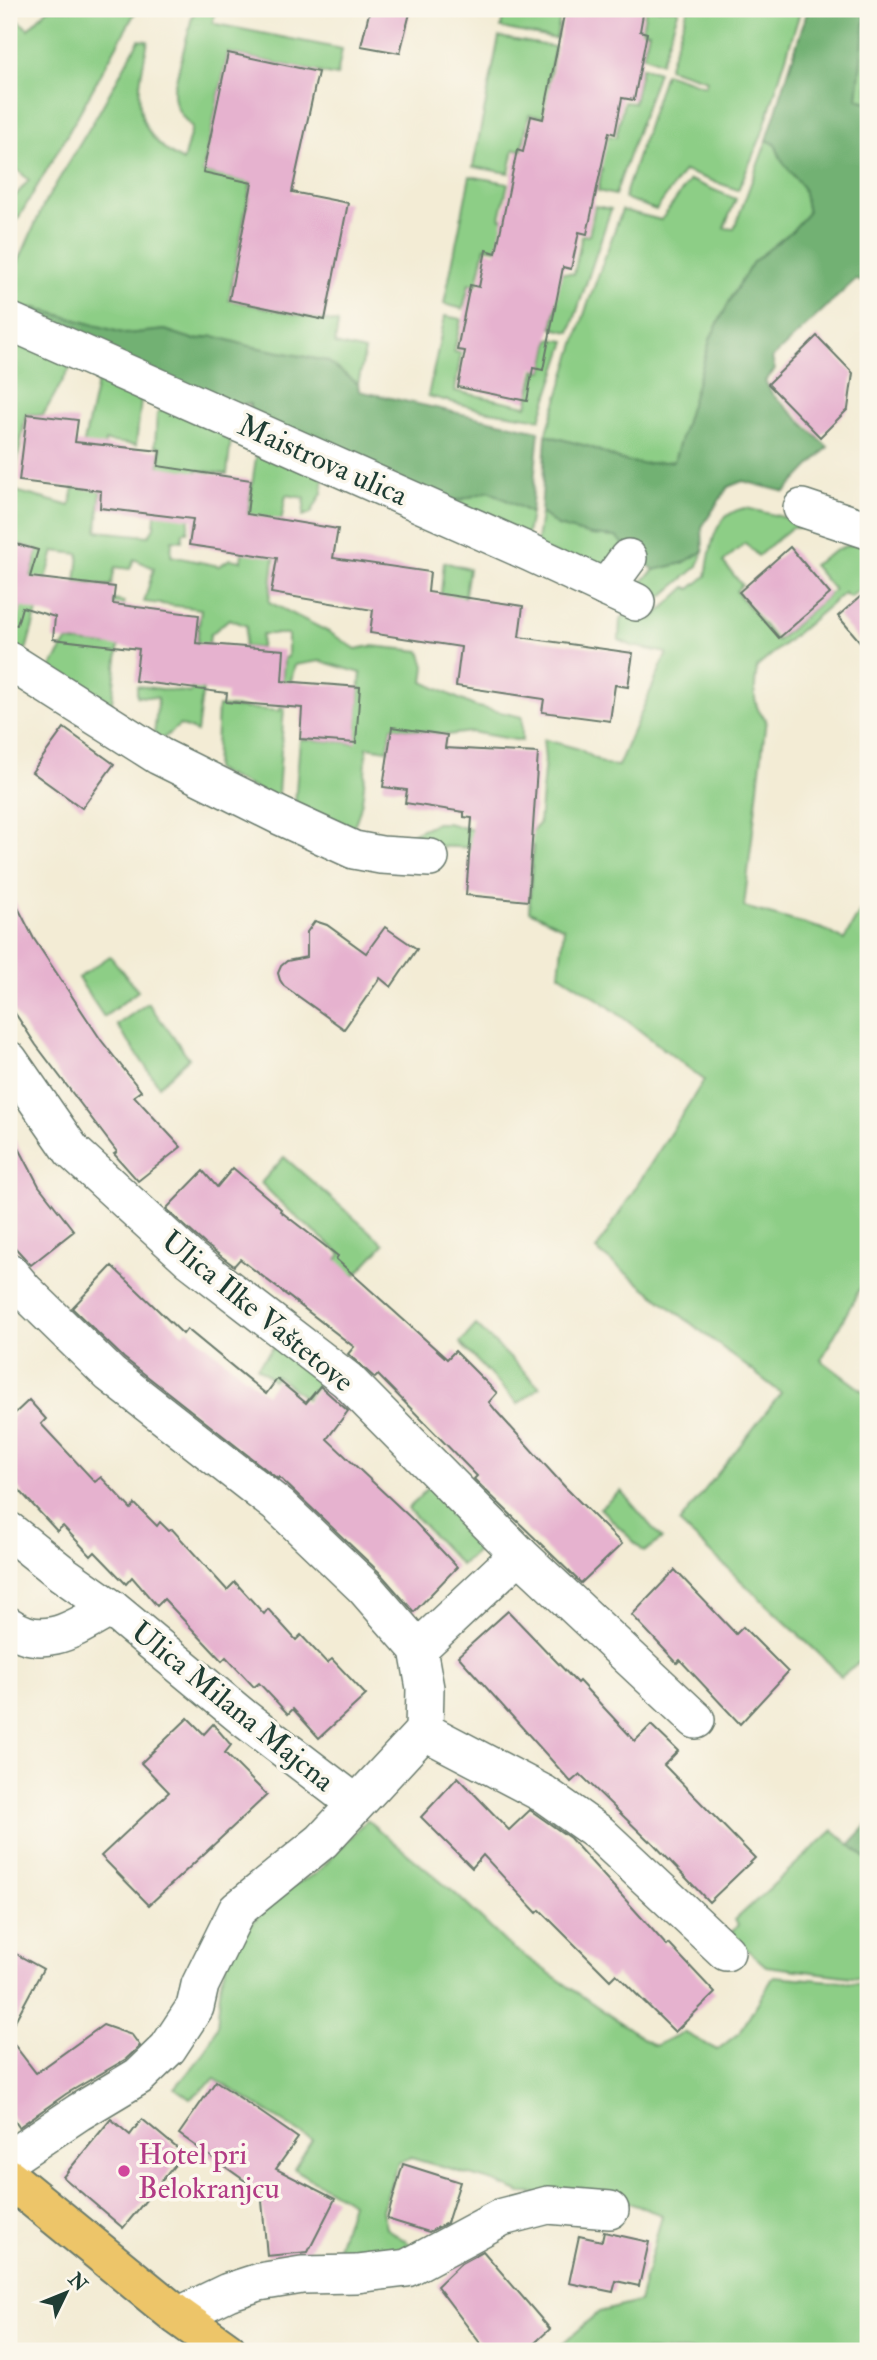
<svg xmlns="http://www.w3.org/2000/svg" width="877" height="2360" font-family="'IM FELL Double Pica',serif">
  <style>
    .green { fill: #8dce86; stroke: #56865d; stroke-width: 2 }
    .forest { fill: #72b173; stroke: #487754; stroke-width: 2 }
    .building { fill: #e6b2cf }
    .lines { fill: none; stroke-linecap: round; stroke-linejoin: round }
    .minor-casing { stroke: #697a6c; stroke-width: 40 }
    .major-casing { stroke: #697a6c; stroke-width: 42 }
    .minor { stroke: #fff; stroke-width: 37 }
    .major { stroke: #edc569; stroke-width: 38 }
    .hotel-dot { fill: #d1479c; stroke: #fbf7ec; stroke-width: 2.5 }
    .labels { text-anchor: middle; stroke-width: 7; stroke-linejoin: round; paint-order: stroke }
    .street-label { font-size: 30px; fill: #1f3d34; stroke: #fbf7ec }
    .hotel-label { font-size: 30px; fill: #b23c85; stroke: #fbf7ec; text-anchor: start }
  </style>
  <rect width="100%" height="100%" fill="#fbf7ec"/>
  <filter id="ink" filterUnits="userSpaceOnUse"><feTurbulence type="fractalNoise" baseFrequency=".0143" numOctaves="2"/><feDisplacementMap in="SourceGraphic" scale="14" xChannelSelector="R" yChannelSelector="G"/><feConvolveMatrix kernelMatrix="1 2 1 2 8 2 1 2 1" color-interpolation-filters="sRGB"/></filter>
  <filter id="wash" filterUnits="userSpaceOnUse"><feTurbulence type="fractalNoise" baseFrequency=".00686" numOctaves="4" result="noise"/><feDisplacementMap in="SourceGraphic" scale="28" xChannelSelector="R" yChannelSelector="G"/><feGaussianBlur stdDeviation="1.57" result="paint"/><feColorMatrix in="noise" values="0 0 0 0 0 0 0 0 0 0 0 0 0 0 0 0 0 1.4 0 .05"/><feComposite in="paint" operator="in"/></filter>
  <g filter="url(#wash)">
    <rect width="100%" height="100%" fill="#f3ecd5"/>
    <g class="green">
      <polygon points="48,9 137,9 66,137 9,234 9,203 29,180 14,167 9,173 9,139 15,132 9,126 9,12 28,29"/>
      <path d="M196,9H215L213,22L216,24L342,49L337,76L228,53L203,172L251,182L229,300L338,323L335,344L365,351L358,384L327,361L249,346L214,336L195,340L165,330L126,334L35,308L9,313V283L44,204L98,114L139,40L148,41C137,93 127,131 183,161L192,127C180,115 173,106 174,88L192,17Z"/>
      <polygon points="504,9 569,9 568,14 561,13 556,39 501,28"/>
      <polygon points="646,9 679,9 661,63 643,55 649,32 642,30"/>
      <polygon points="688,9 801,9 761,137 738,190 684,171 656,210 624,198 665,73 705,86 707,80 668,68"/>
      <polygon points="866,9 868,9 868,102 857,99"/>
      <polygon points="499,37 555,47 548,84 553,87 548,117 529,115 522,150 514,149 509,173 473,167"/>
      <polygon points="642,67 658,72 615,195 598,191 602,169 595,165 602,135 616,137 624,102 634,103"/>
      <polygon points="767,140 775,144 782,161 803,188 808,213 792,231 753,262 734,293 711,337 674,462 641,464 621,460 590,447 546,435 585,312 622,210 661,220 690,180 736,199 724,228 734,229"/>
      <polygon points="470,176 508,183 500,218 508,220 502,250 485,247 477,284 469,284 463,309 444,304"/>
      <polygon points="595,206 611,209 570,332 552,328 557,302 550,300 556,272 574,274 582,235 589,236"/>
      <polygon points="445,316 461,319 454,352 461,353 455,391 527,406 535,370 543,371 550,339 566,341 540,419 483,410 428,396"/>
      <path d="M9,333L73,363L43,415L26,414L12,490L70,506L99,374L141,400L136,445L105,441L97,531L149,536L154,527L161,447L155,446L157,413L169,404L231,439L227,474L197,470L187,532H183L182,541L172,540L171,556L219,566L230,559L241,561L258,444L323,473L322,493L311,513L303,516L305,498L286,495L274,560L269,602L329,632L356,649L371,646L420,651L425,666L423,682L474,706L522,717V741L471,732L447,735L392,727L388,750L367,747C364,775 366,812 348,835L295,804L300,739L355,743L361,673L320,661L295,665L284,707L278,793L275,798L215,770L218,706L280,711L284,658L288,657V634H262L261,648L244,647L247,626L229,619L210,635L197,732L180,725L161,740L154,736L158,698L137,696V686L191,693L201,609L144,602L154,568L134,559L130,569L115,567L111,586L76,583L79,554L54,551L27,647L24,653L9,650V604L22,607L38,550L9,542Z"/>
      <polygon points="489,491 531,513 526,540 450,503"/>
      <path d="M746,508L819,526L791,528L758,556L745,543L723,562L742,585L736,591L777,641L834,590L813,565C831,554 847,539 868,545V583L850,597L844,593L757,667C755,685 750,707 766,719L744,907L823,929L844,940L868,897V1274L821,1360L868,1395V1654L841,1677L830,1664L679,1523L781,1393L596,1250L704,1080L604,1003L559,974L564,928L529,911L533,846L484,842L483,848L402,845L409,835L436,823H447L469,829L530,833L539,824L545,760L543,739L579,749L606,765L618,766L667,653L632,646L619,640L620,620L631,610L652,619L686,587L690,589L706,576C711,548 712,513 746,508Z"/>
      <polygon points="541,513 558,526 591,535 616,537 624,544 612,572 536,548"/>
      <polygon points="703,551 698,566 653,604 633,590 654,570 683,563"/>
      <polygon points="444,562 469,569 458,639 437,634"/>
      <polygon points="113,600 124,602 110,717 46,675 67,641 108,645"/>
      <polygon points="110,956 138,991 104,1017 78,978"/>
      <polygon points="148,1003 189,1058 159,1086 117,1025"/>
      <polygon points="284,1157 384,1244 343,1289 327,1273 341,1254 288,1210 261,1183"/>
      <polygon points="476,1325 540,1387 518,1404 460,1343"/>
      <polygon points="281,1338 326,1374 306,1399 277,1376 273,1380 257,1367"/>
      <polygon points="437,1478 489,1540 461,1565 408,1509"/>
      <polygon points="621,1491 662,1539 644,1552 600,1508"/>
      <polygon points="367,1820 458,1896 506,1943 654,2046 684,2032 717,2050 740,2032 774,1976 868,1984 868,2351 555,2351 599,2312 639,2302 662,2215 608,2195 521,2193 494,2182 411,2158 398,2163 382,2210 386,2228 425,2254 333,2263 352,2203 294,2169 312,2140 215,2079 190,2099 175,2088 203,2055 217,2027 221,1980 233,1943 283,1890 316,1874"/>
      <polygon points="833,1830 868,1860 868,1979 766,1966 744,1947 728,1936 738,1925 735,1920"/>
    </g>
    <g class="forest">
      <polygon points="808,9 866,9 857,99 868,102 868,286 856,279 772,358 775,370 765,381 773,395 828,447 785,492 743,481 728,487 702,527 703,551 683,563 654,570 616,537 591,535 558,526 541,513 546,435 590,447 621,460 641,464 674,461 711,337 734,293 753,262 792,231 808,213 803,188 782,161 775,144 767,140"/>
      <polygon points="35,308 126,334 165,330 195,340 214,336 249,346 327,361 358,384 359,391 539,431 531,513 489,491 450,503 250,421 250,404 242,404 227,410 14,310"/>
      <polygon points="868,1824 868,1860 850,1845"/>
    </g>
    <g id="blocks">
      <g class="building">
        <polygon points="370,9 411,9 400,53 361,46"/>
        <polygon points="572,9 644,9 640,31 647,33 634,100 622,98 615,134 609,132 587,234 579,232 571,269 563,267 543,370 533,368 527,401 458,387 465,351 457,350 470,285 479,287 486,250 496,253 517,150 523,152 531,116 543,119 564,15 570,16"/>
        <polygon points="228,53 318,72 292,192 348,203 325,320 229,300 252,183 203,172"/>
        <polygon points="817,336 853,373 848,409 820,437 768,384"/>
        <polygon points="27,414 78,420 75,442 160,451 158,466 251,480 247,514 338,529 333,558 430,572 428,592 523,606 519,637 633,653 628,687 615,685 610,721 542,712 544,699 456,686 461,647 370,633 373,610 271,593 277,558 189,545 193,519 100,508 101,491 19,481"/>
        <polygon points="9,542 38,550 30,577 115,587 113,604 199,615 196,643 284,650 282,681 360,687 356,743 300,739 302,708 226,702 227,693 135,681 139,649 53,639 55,617 22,607 17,625 9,624"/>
        <polygon points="790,547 830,594 779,638 739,592"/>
        <polygon points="868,590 868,651 838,616"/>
        <polygon points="392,727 447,735 445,748 538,753 528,901 466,895 472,818 464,817 464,812 405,803 407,790 383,787"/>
        <polygon points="64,728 114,764 82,808 32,772"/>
        <polygon points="9,890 34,939 101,1040 141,1091 134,1096 181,1147 138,1181 114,1154 117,1152 36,1045 9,1004"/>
        <polygon points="315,921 327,925 366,953 385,927 417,949 391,987 380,978 344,1029 284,986 280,980 278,973 281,966 287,961 307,957 307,932"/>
        <polygon points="9,1129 39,1186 74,1231 31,1265 9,1241"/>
        <polygon points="233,1168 281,1209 280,1211 338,1256 336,1259 447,1359 455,1351 497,1393 489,1402 497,1412 565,1487 622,1544 581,1583 474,1479 477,1476 378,1375 375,1378 348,1354 354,1347 240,1259 234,1266 205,1244 166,1209 203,1171 217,1187"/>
        <polygon points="112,1266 183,1334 187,1329 266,1394 277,1379 306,1403 320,1386 348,1411 327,1439 412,1519 457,1567 414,1612 379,1572 279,1477 278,1479 124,1358 72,1308"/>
        <polygon points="29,1400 46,1419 41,1424 95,1482 101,1477 131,1509 135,1504 157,1526 160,1522 169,1531 172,1529 227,1590 235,1582 264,1614 268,1609 296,1640 301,1635 327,1663 332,1659 366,1695 319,1738 293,1709 288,1714 259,1683 254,1687 226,1657 222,1661 164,1599 157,1606 132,1577 126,1584 95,1552 91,1556 63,1526 57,1531 9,1479 9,1419"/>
        <polygon points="675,1570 736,1634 743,1627 788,1672 740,1724 680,1660 677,1663 632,1615"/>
        <polygon points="508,1611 577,1683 579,1681 635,1741 651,1725 678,1751 664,1765 755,1858 709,1902 650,1840 649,1841 580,1774 571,1782 458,1656"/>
        <polygon points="188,1718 204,1734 213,1724 231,1745 225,1753 267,1795 149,1905 101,1856 169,1792 141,1763"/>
        <polygon points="458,1777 509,1830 530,1810 570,1838 667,1946 669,1944 715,1993 675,2032 616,1974 610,1980 540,1910 537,1913 483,1855 472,1868 421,1817"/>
        <polygon points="9,1950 43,1969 9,2032"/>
        <polygon points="103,2025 132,2035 140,2046 126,2059 66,2094 19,2127 9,2113 9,2038 36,2073"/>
        <polygon points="216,2081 298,2138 276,2169 335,2199 308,2252 267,2256 262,2201 265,2195 179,2134"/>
        <polygon points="111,2119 130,2135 142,2119 184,2154 123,2228 63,2177"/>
        <polygon points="403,2164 460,2182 447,2223 429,2232 387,2219"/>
        <polygon points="604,2232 649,2242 639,2286 616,2281 613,2292 569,2283 579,2236 602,2241"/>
        <polygon points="483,2251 550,2329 526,2351 486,2351 437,2286 461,2263"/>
      </g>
    </g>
  </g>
  <g filter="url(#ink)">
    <use href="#blocks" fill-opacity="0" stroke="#697a6c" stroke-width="2"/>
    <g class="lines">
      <defs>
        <g id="minor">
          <polyline points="9,321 531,553 636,602"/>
          <polyline points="802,508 868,530"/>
          <polyline points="606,588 628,558"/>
          <polyline points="9,661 159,756 280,816 354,850 381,855 430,858"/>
          <polyline points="9,1060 72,1151 191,1260 347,1380 519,1554 696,1720"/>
          <polyline points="9,1272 24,1290 110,1374 279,1506 364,1587 418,1649 425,1688 424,1731 544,1794 599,1833 726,1952"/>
          <polyline points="9,1531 63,1574 111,1608"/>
          <path d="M9,1626C45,1652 78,1626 111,1608L245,1719L355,1803"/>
          <polyline points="418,1649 519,1554"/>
          <polyline points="9,2159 79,2112 139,2076 168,2048 195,2007 200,1985 237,1910 322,1841 424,1731"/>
          <polyline points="178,2316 228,2292 259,2282 302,2275 357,2274 407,2268 502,2217 548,2205 610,2210"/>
        </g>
        <polyline id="major" points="9,2178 178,2316 227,2351"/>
      </defs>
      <use href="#minor" class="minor-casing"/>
      <use href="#major" class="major-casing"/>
      <use href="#minor" class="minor"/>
      <use href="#major" class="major"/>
    </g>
  </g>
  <circle class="hotel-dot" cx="124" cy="2171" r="7"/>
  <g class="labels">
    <g class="street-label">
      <text transform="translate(323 460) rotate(24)" y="10">Maistrova ulica</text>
      <text transform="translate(258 1311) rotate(39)" y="10">Ulica Ilke Vaštetove</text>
      <text transform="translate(233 1706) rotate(39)" y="10">Ulica Milana Majcna</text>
    </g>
    <g class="hotel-label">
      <text x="138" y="2164">Hotel pri<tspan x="138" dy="34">Belokranjcu</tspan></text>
    </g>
  </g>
  <rect width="877" height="2360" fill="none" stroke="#fbf7ec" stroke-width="35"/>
  <g transform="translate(66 2293) rotate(47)" stroke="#fbf7ec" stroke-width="5" paint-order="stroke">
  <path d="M0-5L12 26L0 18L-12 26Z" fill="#1f3d34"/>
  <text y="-10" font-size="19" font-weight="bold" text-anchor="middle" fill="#1f3d34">N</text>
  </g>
</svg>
